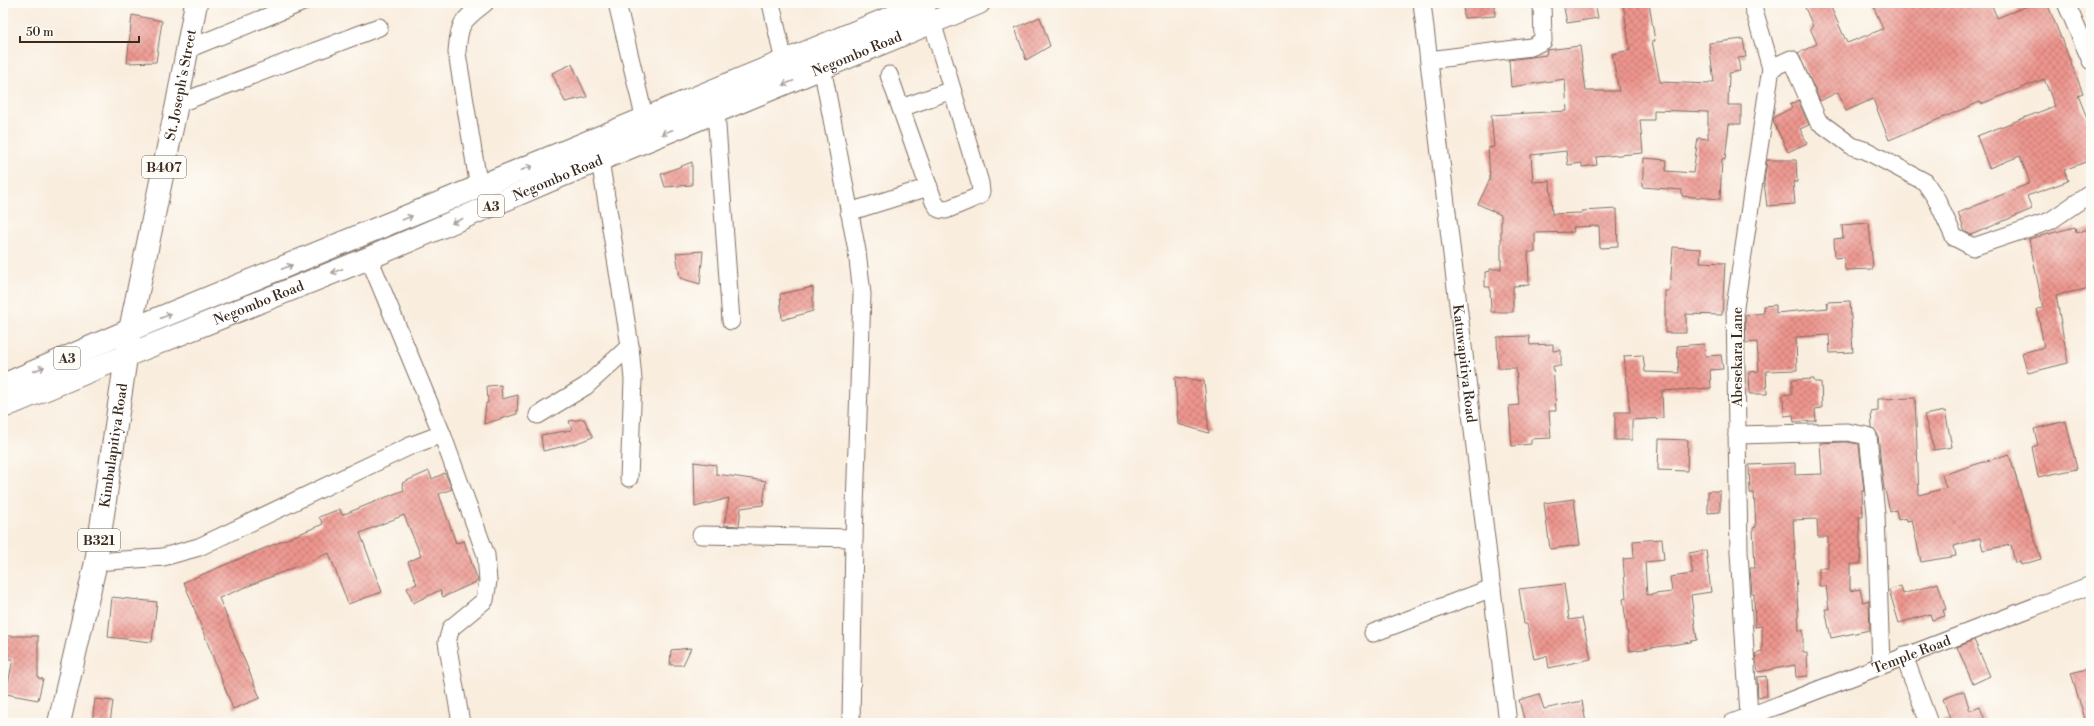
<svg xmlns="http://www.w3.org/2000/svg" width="2094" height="726" font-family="'Libre Bodoni',serif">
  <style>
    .building { fill: url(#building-cross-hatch) }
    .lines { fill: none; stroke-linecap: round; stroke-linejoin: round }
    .minor-casing { stroke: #7e6e61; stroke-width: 19 }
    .major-casing { stroke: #7e6e61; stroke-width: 24 }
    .highway-casing { stroke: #7e6e61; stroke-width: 24 }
    .minor { stroke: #fff; stroke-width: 17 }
    .major { stroke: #fff; stroke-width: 22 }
    .highway { stroke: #fff; stroke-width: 22 }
    .oneway { stroke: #a79f9a }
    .labels { text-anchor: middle; stroke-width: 3.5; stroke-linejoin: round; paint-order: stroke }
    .shield { fill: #fdfcf7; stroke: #75695f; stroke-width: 1 }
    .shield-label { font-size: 13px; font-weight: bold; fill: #3b2a1e }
    .street-label { font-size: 14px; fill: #3b2a1e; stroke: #fdfcf7 }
  </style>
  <defs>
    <pattern id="building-cross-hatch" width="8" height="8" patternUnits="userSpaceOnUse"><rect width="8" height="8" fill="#ed958e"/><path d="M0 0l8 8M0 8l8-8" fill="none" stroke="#c17a73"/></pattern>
  </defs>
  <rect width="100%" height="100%" fill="#fdfcf7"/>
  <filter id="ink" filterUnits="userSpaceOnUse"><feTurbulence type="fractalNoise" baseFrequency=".025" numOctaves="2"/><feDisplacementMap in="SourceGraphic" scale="8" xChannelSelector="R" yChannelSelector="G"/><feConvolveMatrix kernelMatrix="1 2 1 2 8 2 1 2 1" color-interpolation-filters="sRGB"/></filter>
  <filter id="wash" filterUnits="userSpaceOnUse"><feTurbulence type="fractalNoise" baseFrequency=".012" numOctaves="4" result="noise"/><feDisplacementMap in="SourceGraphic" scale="16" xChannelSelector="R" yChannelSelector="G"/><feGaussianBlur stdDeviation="0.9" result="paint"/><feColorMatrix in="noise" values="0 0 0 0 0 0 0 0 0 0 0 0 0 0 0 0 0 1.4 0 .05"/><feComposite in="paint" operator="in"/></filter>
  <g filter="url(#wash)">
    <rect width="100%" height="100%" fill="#f9edde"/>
    <g id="blocks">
      <g class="building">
        <polygon points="1463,3 1494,3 1495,16 1464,18"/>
        <polygon points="1563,3 1595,3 1598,18 1567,23"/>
        <polygon points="1623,3 1649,3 1655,41 1652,41 1660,82 1709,84 1709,82 1714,82 1709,43 1743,39 1746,57 1738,58 1740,71 1729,73 1728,105 1741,105 1741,124 1729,124 1725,160 1722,159 1720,199 1682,196 1682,190 1642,187 1644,158 1667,160 1666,171 1693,173 1698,138 1708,139 1708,112 1654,110 1654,120 1640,120 1643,153 1596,157 1597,165 1582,167 1582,163 1568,165 1566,151 1531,155 1533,182 1550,181 1552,214 1582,213 1582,211 1617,209 1618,247 1600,248 1599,226 1573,227 1574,232 1535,233 1535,252 1528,252 1529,285 1513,286 1513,312 1491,312 1490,287 1485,287 1485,272 1490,271 1490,269 1501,269 1501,215 1478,204 1490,179 1488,148 1494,147 1491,115 1567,111 1565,79 1511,87 1509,60 1546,55 1547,50 1580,46 1586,91 1619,91 1612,54 1630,50"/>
        <polygon points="1803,3 1829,3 1847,43 1883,29 1872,3 1991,3 1997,18 2035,3 2047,3 2083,93 2078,95 2091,129 2091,160 2064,170 2068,181 2027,196 2032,209 1971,235 1965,232 1958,213 2030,183 2020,156 1989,168 1977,136 2055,106 2044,79 1981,104 1980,102 1889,140 1873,99 1846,111 1838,92 1820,101 1798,53 1817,44 1810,28 1813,26"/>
        <polygon points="132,15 162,21 156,62 127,63"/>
        <polygon points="1040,17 1050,46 1026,60 1015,28"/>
        <polygon points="572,64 587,97 565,102 552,73"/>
        <polygon points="1798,100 1809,125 1800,129 1807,143 1788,152 1773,121 1774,117 1792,108 1790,105"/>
        <polygon points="1767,160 1796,160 1797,182 1793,182 1795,204 1767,206 1764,183"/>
        <polygon points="692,162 692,185 665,187 661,174"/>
        <polygon points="1869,223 1873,269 1845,270 1844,257 1835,258 1834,239 1843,238 1842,225"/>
        <polygon points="2075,227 2076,233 2091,228 2091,288 2056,295 2068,363 2028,373 2022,353 2044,347 2037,309 2043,308 2029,239"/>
        <polygon points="1673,247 1701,249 1700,262 1725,263 1722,315 1686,314 1686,333 1665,333 1665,291 1670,291"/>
        <polygon points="703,251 700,284 680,278 676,253"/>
        <polygon points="813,287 813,311 782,320 780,294"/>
        <polygon points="1850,301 1853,352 1830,353 1829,335 1796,337 1797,370 1766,371 1767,394 1750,394 1749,372 1759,371 1757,342 1746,343 1745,315 1764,313 1763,306 1776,305 1776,313 1828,308 1827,302"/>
        <polygon points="1529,336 1530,345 1553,344 1553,351 1561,350 1561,366 1553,366 1556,411 1549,411 1551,438 1531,439 1531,444 1512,446 1509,406 1519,405 1516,368 1498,368 1497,337"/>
        <polygon points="1704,344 1705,356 1721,355 1723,369 1710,370 1711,388 1662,391 1663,418 1632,420 1632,440 1615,440 1615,412 1630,412 1624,356 1643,355 1645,372 1679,373 1677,346"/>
        <polygon points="1175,377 1204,381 1209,433 1178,424"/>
        <polygon points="1814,379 1814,382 1821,382 1822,408 1815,409 1816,421 1794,422 1793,415 1784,416 1783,395 1792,394 1792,380"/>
        <polygon points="501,385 502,399 518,395 517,414 484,424 486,403 488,403 487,386"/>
        <polygon points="1915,398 1919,495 1946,488 1942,475 2009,454 2041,559 2021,565 2020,562 2015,563 2011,545 1983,550 1980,538 1954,546 1956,556 1921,562 1912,520 1907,521 1906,518 1898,520 1896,510 1890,512 1885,490 1884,490 1878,435 1872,427 1871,412 1878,411 1878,399"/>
        <polygon points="1945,411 1952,447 1934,450 1924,415"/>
        <polygon points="584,419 593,437 574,444 543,451 541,435 572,430 569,421"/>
        <polygon points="2066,421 2077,469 2038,477 2032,447 2038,445 2034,429"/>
        <polygon points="1659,439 1688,440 1687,471 1658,470"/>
        <polygon points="1846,442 1859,444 1864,491 1862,491 1863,517 1859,517 1861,564 1850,564 1850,591 1860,589 1863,602 1869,600 1870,630 1831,638 1825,609 1829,609 1826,586 1819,586 1819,568 1828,568 1828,537 1818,537 1817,519 1793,520 1799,631 1803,630 1803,653 1807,653 1808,676 1796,677 1795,665 1758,672 1755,654 1762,652 1762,626 1755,627 1754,594 1752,594 1750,568 1755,568 1753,528 1756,527 1754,493 1750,493 1749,465 1795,463 1795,475 1822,474 1820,443"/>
        <polygon points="694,462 716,465 716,474 766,481 763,505 741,508 739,526 724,525 729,498 695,507"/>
        <polygon points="429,471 432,479 445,473 452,489 439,494 456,543 464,541 478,581 443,597 440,590 413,603 407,588 417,584 408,562 421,556 404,515 360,533 382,592 348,604 329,553 219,598 260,698 233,709 184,582 323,524 319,517 340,509 342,515 404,490 402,483"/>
        <polygon points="1708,491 1720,491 1720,512 1708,513"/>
        <polygon points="1574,499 1580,545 1550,549 1544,503"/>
        <polygon points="1662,539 1664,560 1645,562 1647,595 1672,592 1670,577 1693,574 1689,553 1706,550 1711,592 1691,595 1697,640 1691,641 1691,642 1630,651 1623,599 1626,598 1623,559 1634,558 1633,541"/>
        <polygon points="1938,583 1946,609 1943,610 1945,616 1932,620 1930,614 1899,623 1889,590 1901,586 1903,594"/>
        <polygon points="1564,584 1569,620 1582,618 1591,659 1549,668 1547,656 1534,659 1527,624 1524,624 1519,589"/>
        <polygon points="112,597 157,602 152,642 108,637"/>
        <polygon points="3,636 38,636 38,678 43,679 38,700 6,694 13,659 3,659"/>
        <polygon points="1974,640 1990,676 1973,684 1957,647"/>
        <polygon points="691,648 683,665 670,665 671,650"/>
        <polygon points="2091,668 2091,723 2086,723 2071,673"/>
        <polygon points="1766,676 1767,696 1758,697 1757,677"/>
        <polygon points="1964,691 1970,711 1980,707 1986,723 1941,723 1940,721 1950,718 1943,699"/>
        <polygon points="1539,694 1544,709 1582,701 1586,723 1525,723 1519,700"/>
        <polygon points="95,699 113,701 110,723 92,723"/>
      </g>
    </g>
  </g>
  <g filter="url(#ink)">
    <use href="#blocks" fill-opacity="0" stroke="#7e6e61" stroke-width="1"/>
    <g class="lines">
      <defs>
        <g id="minor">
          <polyline points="617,3 645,120"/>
          <polyline points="771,3 784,62"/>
          <path id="s1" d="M1422,3L1508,723"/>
          <polyline points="2066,3 2091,61"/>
          <polyline points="188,49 301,3"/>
          <polyline points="820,56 857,251 862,294 854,538 851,723"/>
          <polyline points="1429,60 1531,47 1543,41 1542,3"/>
          <polyline points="1771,68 1791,59 1818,121 1852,146 1867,151 1925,182 1937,200 1954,237 1973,247 2050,221 2091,193"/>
          <polyline points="889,75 934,202 939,209 946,210 979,196 981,192 980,183 932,22"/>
          <polyline points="177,104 379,27"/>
          <polyline points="901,108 952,90"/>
          <polyline points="716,112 731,321"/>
          <polyline points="600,160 630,346 633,380 629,478"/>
          <path d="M479,188L457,53C459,22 462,21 485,3"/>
          <polyline points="849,212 929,187"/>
          <polyline points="538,415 586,386 630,346"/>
          <polyline points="442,434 486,555 488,581 485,600 451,628 447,642 461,723"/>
          <polyline points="1737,435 1847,432 1868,436 1876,514 1881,665"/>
          <polyline points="701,535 854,538"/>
          <polyline points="96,562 163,557 199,547 410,446 442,434 369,258"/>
          <polyline points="1373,633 1492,588"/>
          <polyline points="1904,656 1929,723"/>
          <polyline points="1749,716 1739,552 1735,307 1771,68 1752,3"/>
          <path id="s2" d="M1732,723L2091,585"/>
        </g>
        <g id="major">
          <path id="s3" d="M59,723L96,562L130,330L177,104L196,3"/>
        </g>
        <g id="highway">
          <polyline points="3,385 130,330 926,3"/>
          <path id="s4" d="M3,407L128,355L369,258L549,181L979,3"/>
        </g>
      </defs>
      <use href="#minor" class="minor-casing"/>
      <use href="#major" class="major-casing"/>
      <use href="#highway" class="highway-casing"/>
      <use href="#minor" class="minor"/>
      <use href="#major" class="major"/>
      <use href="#highway" class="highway"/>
    </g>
    <defs><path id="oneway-shaft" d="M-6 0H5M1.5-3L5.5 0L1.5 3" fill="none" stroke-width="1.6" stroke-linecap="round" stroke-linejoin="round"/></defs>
    <g class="oneway">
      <use href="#oneway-shaft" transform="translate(788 83) rotate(158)"/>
      <use href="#oneway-shaft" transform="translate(667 132) rotate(158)"/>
      <use href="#oneway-shaft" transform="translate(527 168) rotate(-22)"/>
      <use href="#oneway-shaft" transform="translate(407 218) rotate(-22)"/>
      <use href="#oneway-shaft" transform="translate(457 221) rotate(157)"/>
      <use href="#oneway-shaft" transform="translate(287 267) rotate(-22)"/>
      <use href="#oneway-shaft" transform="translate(337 271) rotate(158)"/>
      <use href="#oneway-shaft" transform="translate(166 316) rotate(-22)"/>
      <use href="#oneway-shaft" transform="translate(39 369) rotate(-23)"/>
    </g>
  </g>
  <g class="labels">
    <g class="shield">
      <rect x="142" y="156" width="44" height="22" rx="3"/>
      <rect x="478" y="195" width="26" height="22" rx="3"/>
      <rect x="54" y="347" width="26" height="22" rx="3"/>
      <rect x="78" y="529" width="42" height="22" rx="3"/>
    </g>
    <g class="shield-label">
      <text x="164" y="172">B407</text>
      <text x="491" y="211">A3</text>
      <text x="67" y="363">A3</text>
      <text x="99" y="545">B321</text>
    </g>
    <g class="street-label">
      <text dy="5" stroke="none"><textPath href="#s4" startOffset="924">Negombo Road</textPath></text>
      <text dy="5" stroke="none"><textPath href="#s3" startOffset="650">St. Joseph's Street</textPath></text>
      <text dy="5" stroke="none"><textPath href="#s4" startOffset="600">Negombo Road</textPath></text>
      <text dy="5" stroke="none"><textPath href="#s4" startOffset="276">Negombo Road</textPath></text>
      <text transform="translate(1737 357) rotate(-90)" y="5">Abesekara Lane</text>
      <text dy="5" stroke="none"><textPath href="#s1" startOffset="363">Katuwapitiya Road</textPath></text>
      <text dy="5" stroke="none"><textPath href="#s3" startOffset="283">Kimbulapitiya Road</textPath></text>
      <text dy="5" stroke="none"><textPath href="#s2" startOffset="192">Temple Road</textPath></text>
    </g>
  </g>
  <rect width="2094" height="726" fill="none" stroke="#fdfcf7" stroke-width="16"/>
  <path d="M20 36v6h119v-6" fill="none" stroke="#3b2a1e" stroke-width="2"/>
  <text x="26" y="36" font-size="12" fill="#3b2a1e" stroke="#fdfcf7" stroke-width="3" paint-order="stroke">50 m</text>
</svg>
